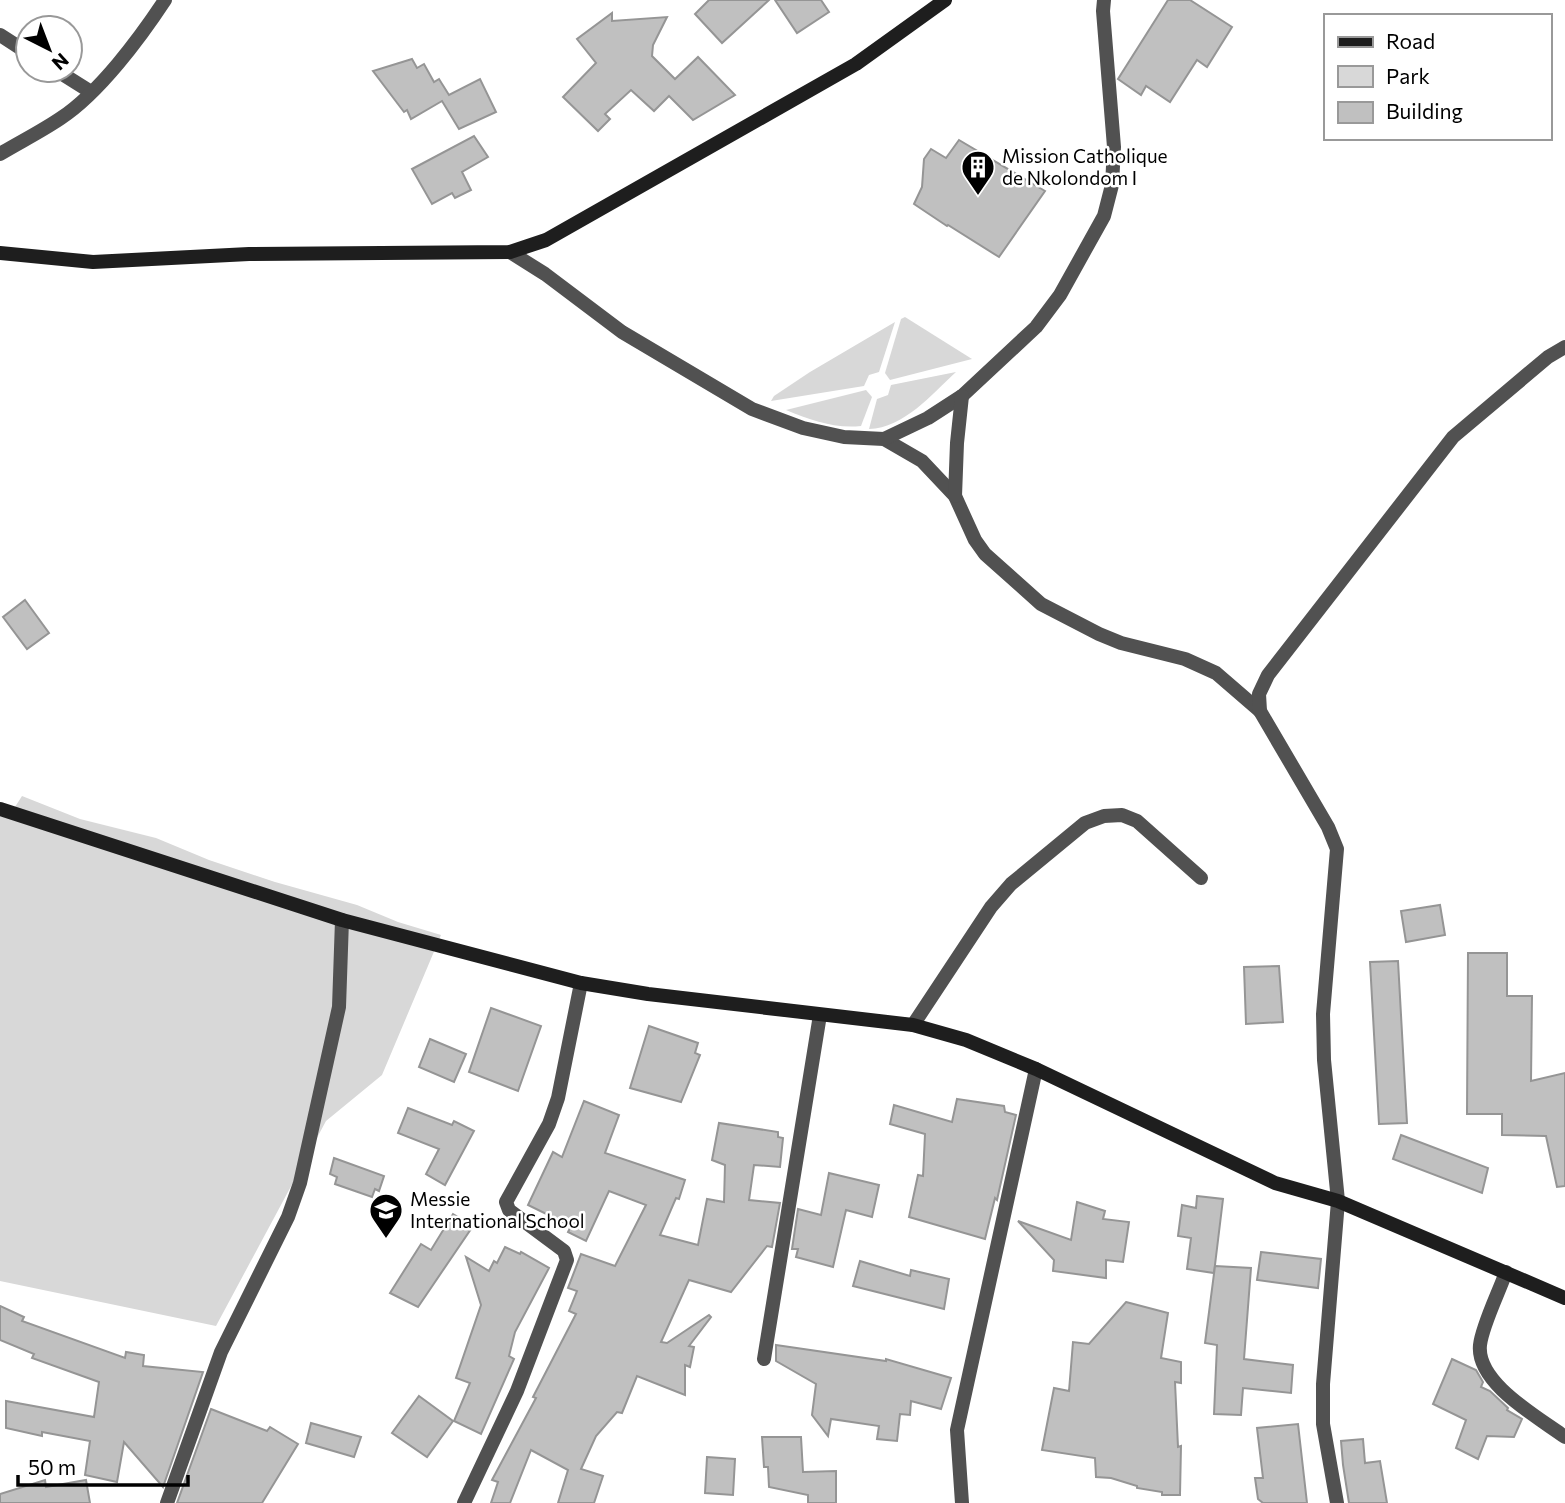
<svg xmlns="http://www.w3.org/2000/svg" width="1565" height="1503" font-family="Commissioner,sans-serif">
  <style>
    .green { fill: #d8d8d8 }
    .building { fill: #c0c0c0; stroke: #959595; stroke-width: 2 }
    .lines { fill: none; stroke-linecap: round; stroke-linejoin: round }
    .street { stroke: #515151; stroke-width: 14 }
    .secondary { stroke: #1e1e1e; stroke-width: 14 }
    .labels { text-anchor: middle; stroke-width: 5; stroke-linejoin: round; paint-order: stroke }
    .poi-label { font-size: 19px; fill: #000; stroke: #fff; text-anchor: start }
  </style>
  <rect width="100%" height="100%" fill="#fff"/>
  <g class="green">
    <polygon points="905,317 972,359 890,380 885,373 901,319"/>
    <polygon points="895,322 879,372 869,375 864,386 771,401 774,396 810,372"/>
    <path d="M956,372C932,394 904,428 869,429L877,399L888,395L891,385Z"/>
    <path d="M866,390L872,397L861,426C835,429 810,420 786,410Z"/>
    <polygon points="22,796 80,819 156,838 209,860 275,882 357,905 398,922 441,935 382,1075 326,1121 216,1326 0,1281 0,816 8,818"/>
  </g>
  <g class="building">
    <polygon points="709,0 769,0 722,43 695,14"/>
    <polygon points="775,0 821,0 829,12 797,33"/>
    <polygon points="1168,0 1190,0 1232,27 1207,67 1197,60 1170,102 1146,86 1141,95 1118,79"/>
    <polygon points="612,13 612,21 667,17 653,45 652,56 675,79 698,57 735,95 693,120 669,96 654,111 631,90 605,114 610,119 598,131 563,97 596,63 577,39"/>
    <polygon points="412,59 417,68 424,64 434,82 439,79 449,95 480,79 496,112 459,129 442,101 411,119 407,110 404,112 373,71"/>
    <polygon points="474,136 488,157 462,172 471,190 455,198 452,193 432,204 412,169"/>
    <polygon points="959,140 1045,191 999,257 948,225 947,226 914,204 922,187 924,159 931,149 946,158"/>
    <polygon points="25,600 49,633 27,649 3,617"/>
    <polygon points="1440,905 1445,935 1406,942 1401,911"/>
    <polygon points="1468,953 1507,953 1507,996 1532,996 1531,1081 1565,1073 1565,1186 1557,1187 1546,1136 1502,1135 1502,1114 1467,1114"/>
    <polygon points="1398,961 1407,1123 1379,1124 1370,962"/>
    <polygon points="1279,966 1283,1022 1246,1024 1244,967"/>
    <polygon points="491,1008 541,1026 518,1091 469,1072"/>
    <polygon points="649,1026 698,1043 695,1053 700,1055 681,1102 630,1088"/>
    <polygon points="430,1039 466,1054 454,1082 419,1067"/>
    <polygon points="957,1099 1004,1106 1005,1112 1016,1115 997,1200 995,1198 985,1239 909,1217 918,1175 923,1176 925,1134 890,1124 894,1105 952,1122"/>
    <polygon points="584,1101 619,1115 605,1153 685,1180 679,1199 676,1198 660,1235 698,1245 707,1199 724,1202 725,1165 712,1160 719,1123 778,1132 778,1137 783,1138 780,1167 754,1165 749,1200 780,1203 772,1247 767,1246 731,1292 689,1280 661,1342 667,1343 709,1315 711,1317 689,1346 694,1347 690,1367 685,1365 685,1395 637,1376 622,1413 617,1412 596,1436 581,1469 603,1476 594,1503 558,1503 568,1470 531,1450 510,1503 491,1503 498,1482 492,1480 536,1398 533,1397 576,1314 569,1311 577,1291 568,1288 581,1254 615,1266 646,1205 609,1191 586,1241 568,1232 571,1226 528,1205 553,1152 562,1157"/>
    <polygon points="408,1108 452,1125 454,1121 474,1131 445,1185 426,1174 439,1149 398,1133"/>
    <polygon points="1401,1135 1488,1168 1482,1193 1393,1159"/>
    <polygon points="334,1158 384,1176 379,1191 375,1189 372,1197 335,1184 337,1177 330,1174"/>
    <polygon points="829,1173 879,1185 872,1217 846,1210 833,1267 796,1257 798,1249 792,1249 798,1209 821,1215"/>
    <polygon points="1197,1196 1223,1199 1214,1273 1187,1269 1191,1238 1178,1236 1182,1205 1196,1208"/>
    <polygon points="1077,1202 1105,1211 1103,1219 1129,1222 1123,1262 1106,1260 1106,1278 1053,1271 1054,1260 1018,1221 1071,1240"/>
    <polygon points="453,1214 473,1226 418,1307 390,1293 421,1244 431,1250"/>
    <polygon points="505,1247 520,1254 521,1252 549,1268 515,1332 509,1356 514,1359 481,1434 454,1421 470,1383 456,1378 481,1305 466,1257 489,1271 494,1261 497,1263"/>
    <polygon points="1261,1252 1321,1259 1318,1288 1257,1280"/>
    <polygon points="860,1261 910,1276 911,1270 949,1279 944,1309 853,1286"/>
    <polygon points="1215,1266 1251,1268 1244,1359 1293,1365 1291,1393 1243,1388 1241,1415 1214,1414 1217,1345 1205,1343"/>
    <polygon points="1126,1302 1168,1313 1161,1358 1181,1362 1181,1383 1175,1382 1178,1447 1181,1446 1180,1495 1162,1495 1162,1492 1137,1488 1137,1486 1111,1478 1096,1477 1095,1458 1042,1450 1054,1388 1069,1391 1073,1342 1089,1344"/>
    <polygon points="0,1306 24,1317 22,1321 125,1358 126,1352 144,1355 143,1366 203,1372 163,1487 124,1442 117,1482 85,1475 90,1441 42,1432 42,1436 6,1428 6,1401 94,1417 99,1382 32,1358 34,1354 0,1340"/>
    <polygon points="776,1345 886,1361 886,1359 951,1378 941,1409 911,1401 910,1415 900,1414 897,1441 877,1439 879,1426 831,1419 828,1436 812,1415 816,1384 776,1361"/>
    <polygon points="1452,1359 1476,1370 1483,1382 1481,1387 1490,1391 1508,1408 1507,1410 1522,1419 1514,1437 1487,1436 1478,1459 1456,1448 1466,1420 1433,1404"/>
    <polygon points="419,1396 453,1421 427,1457 392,1433"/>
    <polygon points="211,1409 267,1431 270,1427 298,1444 262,1503 177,1503"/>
    <polygon points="311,1423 361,1437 354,1457 306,1443"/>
    <polygon points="1298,1424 1307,1503 1263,1503 1258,1499 1255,1478 1263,1478 1257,1428"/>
    <polygon points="762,1437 801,1437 803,1472 836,1471 836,1503 808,1503 808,1495 769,1487 768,1467 764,1467"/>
    <polygon points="1363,1439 1365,1463 1380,1461 1387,1503 1349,1503 1343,1465 1341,1441"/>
    <polygon points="707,1457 735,1459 733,1495 705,1493"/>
    <polygon points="45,1480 46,1487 86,1480 90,1503 0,1503 0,1494"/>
  </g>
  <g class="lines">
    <g class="street">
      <polyline points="0,35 28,53"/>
      <polyline points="56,70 91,92"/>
      <path d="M0,154C20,142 42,131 61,118C99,93 140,38 165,0"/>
      <polyline points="510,252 545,274 622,332 752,409 803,428 844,437 884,439 922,461 955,496 975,540 985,554 1041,604 1099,634 1121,643 1185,659 1216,673 1260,711"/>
      <polyline points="884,439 928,418 962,396 1036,327 1060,295 1104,216 1112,185 1114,147 1103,11 1104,0"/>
      <polyline points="955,496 957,443 962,396"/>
      <polyline points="913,1025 991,907 1011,884 1085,823 1104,816 1122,815 1137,821 1201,878"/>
      <path d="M1506,1272C1499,1292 1482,1326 1480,1345C1476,1383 1538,1417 1565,1437"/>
      <polyline points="764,1359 820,1015"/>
      <polyline points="167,1503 221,1352 288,1217 300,1183 339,1007 342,920"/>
      <polyline points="464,1503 517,1391 567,1260 564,1251 509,1210 506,1202 549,1124 558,1098 581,983"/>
      <polyline points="962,1503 957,1430 1036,1069"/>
      <polyline points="1337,1503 1323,1424 1323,1384 1338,1201 1324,1060 1323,1014 1337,849 1328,827 1260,711 1259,694 1268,675 1453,437 1548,357 1565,347"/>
    </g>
    <g class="secondary">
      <polyline points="0,253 93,262 249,254 510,252 546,240 856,64 945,0"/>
      <polyline points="0,809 342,920 581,983 648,994 913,1025 966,1040 1036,1069 1275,1183 1338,1201 1565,1298"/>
    </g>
  </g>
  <defs>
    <symbol id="building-pin" viewBox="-11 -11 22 30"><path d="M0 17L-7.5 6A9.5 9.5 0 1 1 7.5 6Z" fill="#000" stroke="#fff"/><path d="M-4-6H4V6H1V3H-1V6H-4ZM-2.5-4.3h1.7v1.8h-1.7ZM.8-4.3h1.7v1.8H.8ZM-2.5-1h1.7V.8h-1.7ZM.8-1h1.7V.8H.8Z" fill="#fff"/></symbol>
    <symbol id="school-pin" viewBox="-11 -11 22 30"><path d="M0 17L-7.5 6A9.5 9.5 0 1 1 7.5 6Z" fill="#000" stroke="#fff"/><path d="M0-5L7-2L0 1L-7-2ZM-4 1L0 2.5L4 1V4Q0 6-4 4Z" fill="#fff"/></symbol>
  </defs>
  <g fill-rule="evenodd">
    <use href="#building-pin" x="959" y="148" width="38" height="52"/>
    <use href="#school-pin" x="367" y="1191" width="38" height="52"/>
  </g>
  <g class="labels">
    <g class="poi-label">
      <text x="1002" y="163">Mission Catholique<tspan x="1002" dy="22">de Nkolondom I</tspan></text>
      <text x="410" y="1206">Messie<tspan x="410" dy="22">International School</tspan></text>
    </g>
  </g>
  <rect x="1324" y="14" width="228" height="126" fill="#ffffff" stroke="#999999" stroke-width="2"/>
  <rect x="1338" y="37" width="35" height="10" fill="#1e1e1e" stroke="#999999" stroke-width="2"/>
  <text x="1386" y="49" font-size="21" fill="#000000">Road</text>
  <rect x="1338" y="66" width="35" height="21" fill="#d8d8d8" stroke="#999999" stroke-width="2"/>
  <text x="1386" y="84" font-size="21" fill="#000000">Park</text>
  <rect x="1338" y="102" width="35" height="21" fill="#c0c0c0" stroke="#999999" stroke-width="2"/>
  <text x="1386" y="119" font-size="21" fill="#000000">Building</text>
  <g transform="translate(49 49) rotate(138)"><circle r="33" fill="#ffffff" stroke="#999999" stroke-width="2"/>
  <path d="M0-5L12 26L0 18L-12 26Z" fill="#000000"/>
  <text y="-10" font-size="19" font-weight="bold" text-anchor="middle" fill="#000000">N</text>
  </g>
  <path d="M18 1475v10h170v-10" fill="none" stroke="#000000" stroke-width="3.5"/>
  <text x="28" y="1475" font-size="21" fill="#000000" stroke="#ffffff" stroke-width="5" paint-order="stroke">50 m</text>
</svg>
